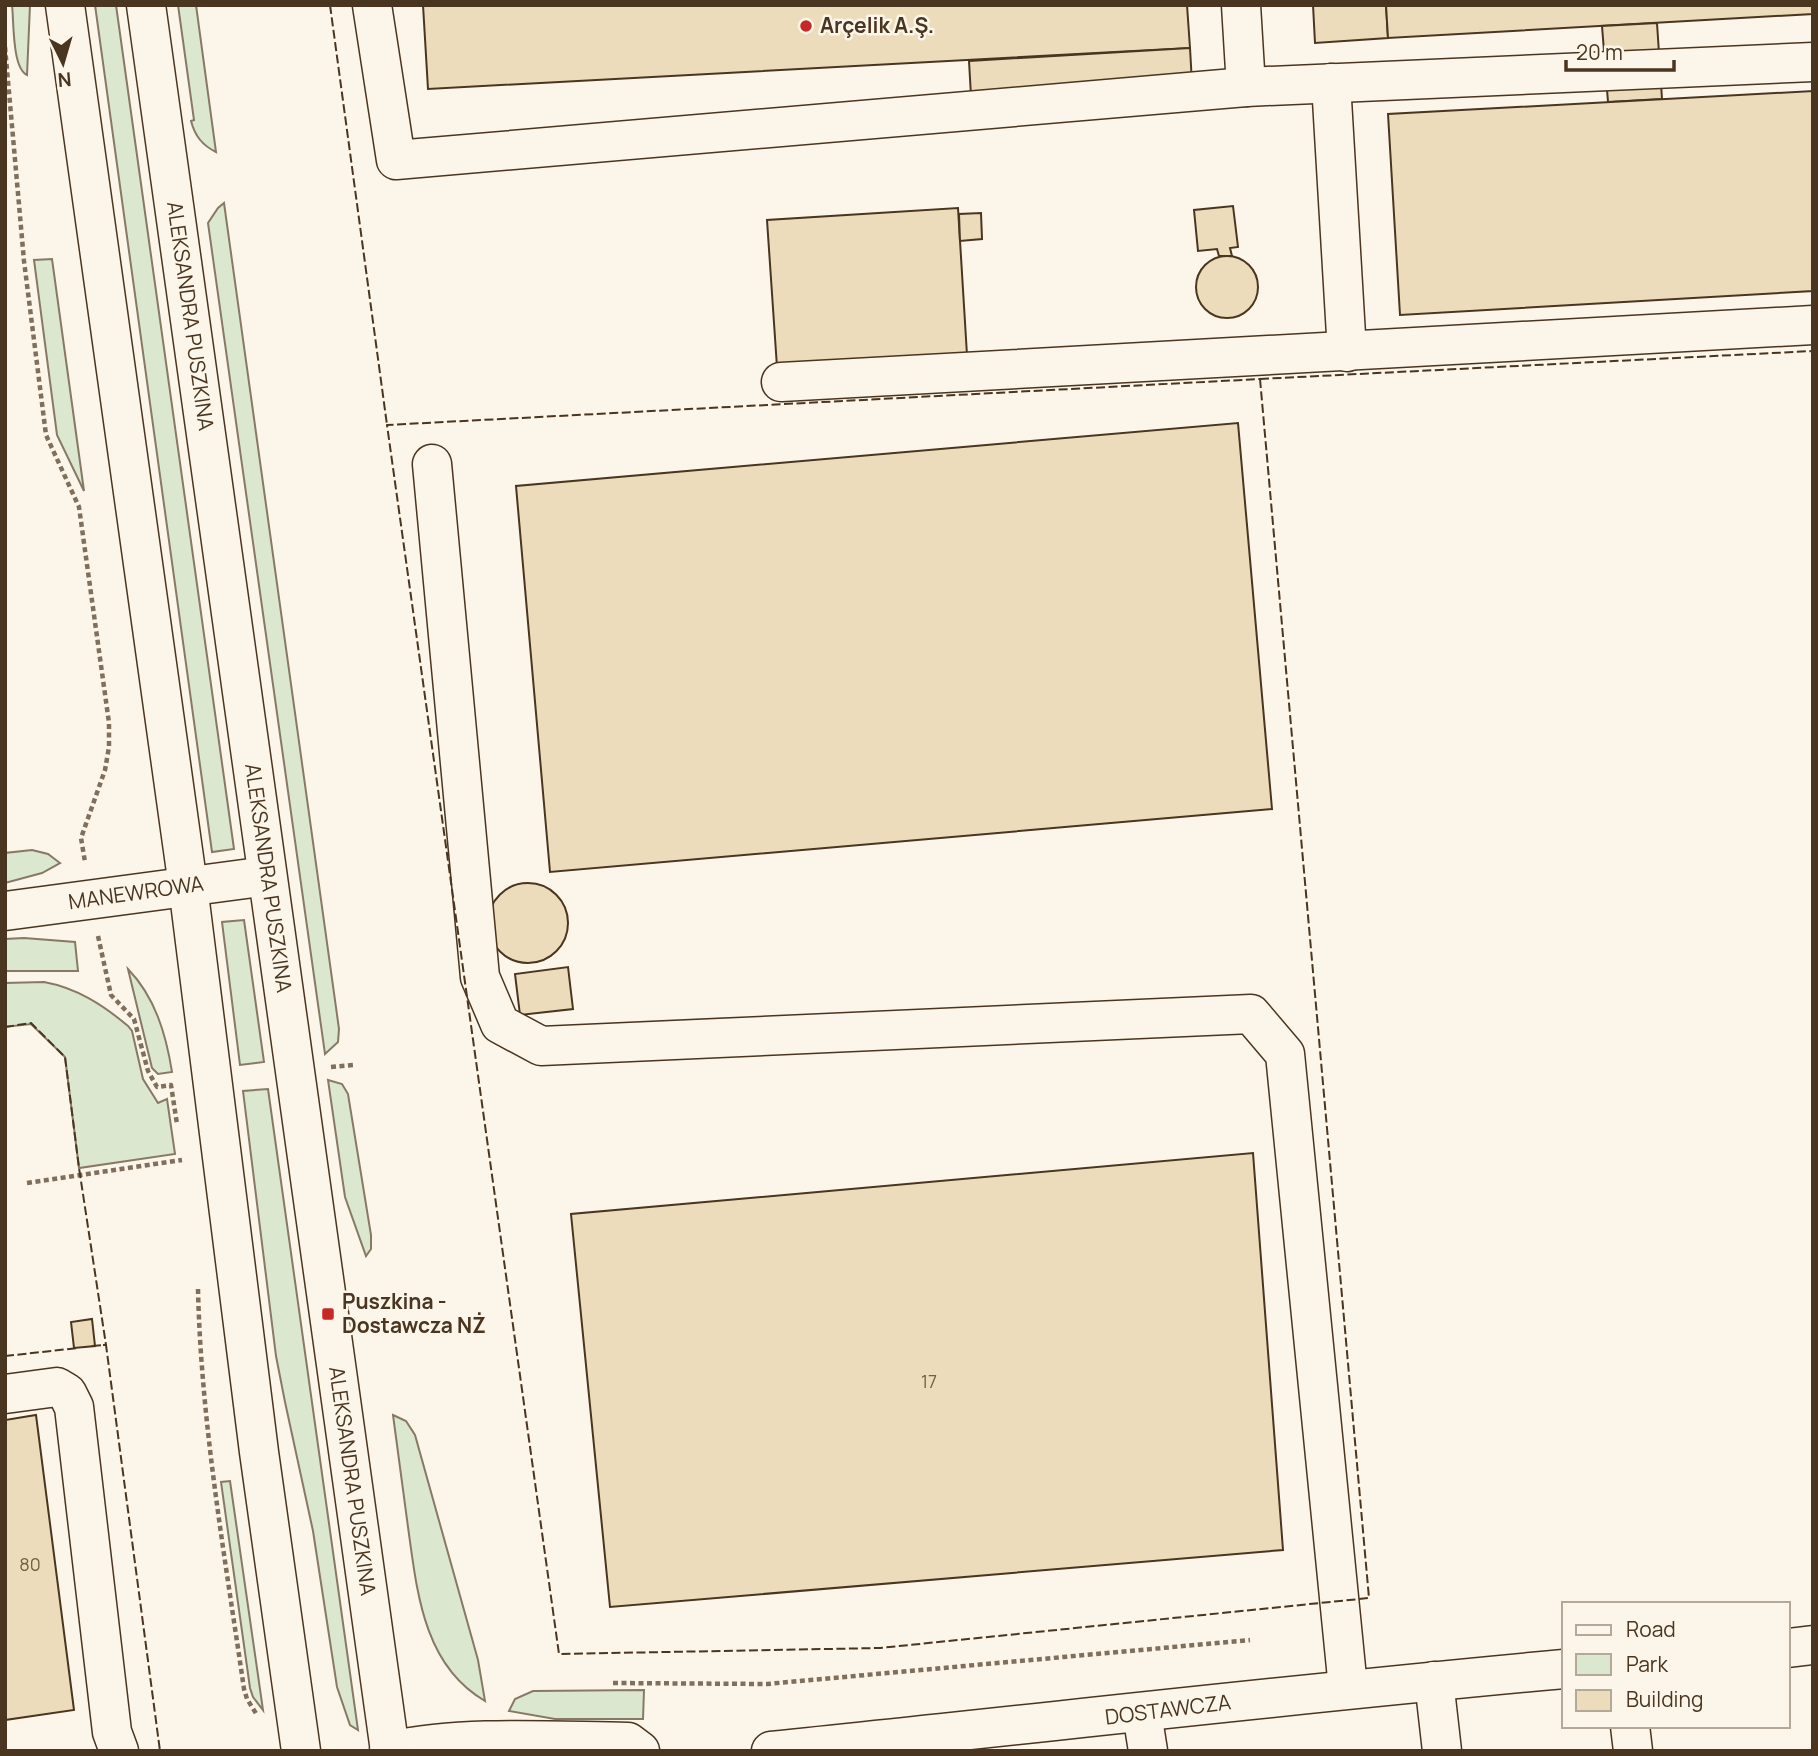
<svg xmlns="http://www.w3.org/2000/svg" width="1818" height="1756" font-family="Manrope,sans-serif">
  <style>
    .green { fill: #dce7d0; stroke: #887966; stroke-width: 2 }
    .building { fill: #ecdcbc; stroke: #4a3520; stroke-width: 2 }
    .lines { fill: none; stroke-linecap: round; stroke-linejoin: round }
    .minor-casing { stroke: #4a3520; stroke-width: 41 }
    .major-casing { stroke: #4a3520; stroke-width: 41 }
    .path { stroke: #7f6f5c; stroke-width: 4.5; stroke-dasharray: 5 3.5; stroke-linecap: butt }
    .minor { stroke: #fbf6e9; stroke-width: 38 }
    .major { stroke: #fbf6e9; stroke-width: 38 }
    .fence { stroke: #4a3520; stroke-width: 2; stroke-dasharray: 9 3.5; stroke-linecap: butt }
    .poi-dot { fill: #c62828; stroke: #fbf6e9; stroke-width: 2.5 }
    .labels { text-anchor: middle; stroke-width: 5; stroke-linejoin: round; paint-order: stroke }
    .number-label { font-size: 18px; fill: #725f47 }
    .poi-label { font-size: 21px; font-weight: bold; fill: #4a3520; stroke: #fbf6e9; text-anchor: start }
    .street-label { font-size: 21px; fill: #4a3520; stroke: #fbf6e9 }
  </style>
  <rect width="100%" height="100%" fill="#fbf6e9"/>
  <g class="green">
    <path d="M12,5H30L27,75C12,68 14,22 12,5Z"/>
    <polygon points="95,5 116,5 234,849 212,852"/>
    <path d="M178,5H196L216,152C202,145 195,136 191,121L194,120Z"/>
    <polygon points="224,203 339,1029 338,1042 325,1054 208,223 218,208"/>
    <polygon points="52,259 84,491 57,435 34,260"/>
    <polygon points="32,850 48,854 60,863 42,873 5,883 5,853"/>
    <polygon points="244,920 264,1062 240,1065 222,922"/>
    <polygon points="24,938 75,942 78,971 5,971 5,939"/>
    <path d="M128,969C155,997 166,1034 172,1072L158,1074L152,1068Z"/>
    <path d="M44,982C77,988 103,1005 128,1026L132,1031L143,1079L158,1103L167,1099L175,1154L79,1168L65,1057L31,1024L5,1027V983Z"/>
    <polygon points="328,1080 342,1084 348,1094 371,1235 371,1249 366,1256 345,1197"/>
    <polygon points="268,1089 358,1730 350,1725 337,1687 313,1531 285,1402 276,1356 243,1091"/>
    <path d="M393,1415L406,1421L415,1435L478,1660L485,1701C423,1665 417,1591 408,1527C403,1489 398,1452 393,1415Z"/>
    <polygon points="230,1481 263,1710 253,1697 250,1688 221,1482"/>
    <polygon points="644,1690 643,1719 555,1719 509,1711 515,1699 533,1691"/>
  </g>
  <g class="building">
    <polygon points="423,5 1187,5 1190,48 428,89"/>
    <polygon points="1313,5 1386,5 1388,38 1315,43"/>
    <polygon points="1386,5 1813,5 1813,14 1388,38"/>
    <polygon points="1657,23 1662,99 1608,102 1602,26"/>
    <polygon points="1190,48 1192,83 971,96 969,61"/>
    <polygon points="1813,91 1813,291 1400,315 1388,114"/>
    <polygon points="1233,206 1238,247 1230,248 1232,256 1219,256 1217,249 1198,251 1194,210"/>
    <polygon points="958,208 967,355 777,367 767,220"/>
    <polygon points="981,213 982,239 960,241 959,214"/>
    <circle cx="1227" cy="287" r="31"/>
    <polygon points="1238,423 1272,809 550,872 516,486"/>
    <circle cx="528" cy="923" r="40"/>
    <polygon points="568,967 573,1009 520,1015 515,974"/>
    <polygon points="1253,1153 1283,1550 610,1607 571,1214"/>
    <polygon points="92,1319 95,1346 74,1348 71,1322"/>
    <polygon points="36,1415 74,1710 5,1720 5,1420"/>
  </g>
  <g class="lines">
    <defs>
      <g id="minor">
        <polyline points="372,5 396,160 1246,87 1813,62"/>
        <polyline points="1241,5 1246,87"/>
        <polyline points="1331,83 1347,352"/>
        <polyline points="781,382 1813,325"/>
        <polyline points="432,464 480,977 500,1024 541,1046 1251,1014 1285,1054 1348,1688"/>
        <polyline points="5,911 267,876"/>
        <polyline points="5,1394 57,1387 67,1393 74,1407 112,1732 119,1751"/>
        <polyline points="1788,1648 1813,1645"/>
        <polyline points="1434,1681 1442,1751"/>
        <polyline points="1142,1713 1148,1751"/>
        <polyline points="1630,1726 1633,1751"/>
        <path d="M389,1751C467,1735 549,1741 628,1742L640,1751"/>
        <path d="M771,1751C1035,1724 1299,1693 1564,1669"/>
      </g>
      <g id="major">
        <polyline points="65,5 188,886 259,1452 301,1751"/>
        <polyline points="146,5 390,1751"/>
      </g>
    </defs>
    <use href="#minor" class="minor-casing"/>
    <use href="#major" class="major-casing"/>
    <g class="path">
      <polyline points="5,47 24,261 46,435 79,507 109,723 109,747 105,770 81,838 85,862"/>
      <polyline points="98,936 111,995 134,1019 148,1071 157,1087 171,1085 177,1124"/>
      <polyline points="331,1067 354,1065"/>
      <polyline points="27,1183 182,1160"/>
      <path d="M198,1289C201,1423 225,1557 244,1689L247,1699L257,1715"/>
      <polyline points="613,1683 767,1684 1250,1640"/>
    </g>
    <use href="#minor" class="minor"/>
    <use href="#major" class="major"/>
    <g class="fence">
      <polyline points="330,5 387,425"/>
      <polygon points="1260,379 1369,1598 880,1648 559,1654 387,425"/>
      <polyline points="1260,379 1813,351"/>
      <polyline points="5,1027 31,1023 65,1057 79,1168 106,1345 103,1345"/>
      <polyline points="92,1346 106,1345 160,1751"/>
      <polyline points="5,1356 78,1348"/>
      <polyline points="1595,1751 1597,1751"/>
    </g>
  </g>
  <g class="poi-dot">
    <circle cx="806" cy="26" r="7"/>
    <rect x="321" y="1307" width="14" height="14" rx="3.5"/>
  </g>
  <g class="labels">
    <g class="number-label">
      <text x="929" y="1388">17</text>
      <text x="30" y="1571">80</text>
    </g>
    <g class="poi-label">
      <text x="820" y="33">Arçelik A.Ş.</text>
      <text x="342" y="1309">Puszkina -<tspan x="342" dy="24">Dostawcza NŻ</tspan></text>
    </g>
    <g class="street-label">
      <text transform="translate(190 316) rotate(82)" y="7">ALEKSANDRA PUSZKINA</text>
      <text transform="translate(268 878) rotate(82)" y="7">ALEKSANDRA PUSZKINA</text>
      <text transform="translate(136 893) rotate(-8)" y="7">MANEWROWA</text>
      <text transform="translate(352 1481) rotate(82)" y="7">ALEKSANDRA PUSZKINA</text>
      <text transform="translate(1168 1710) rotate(-7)" y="7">DOSTAWCZA</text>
    </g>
  </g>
  <rect width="1818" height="1756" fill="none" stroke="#4a3520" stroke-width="14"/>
  <rect x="1562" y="1602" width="228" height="126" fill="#fbf6e9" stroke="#b4a999" stroke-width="2"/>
  <rect x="1576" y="1625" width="35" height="10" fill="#fbf6e9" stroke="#b4a999" stroke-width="2"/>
  <text x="1626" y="1637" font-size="21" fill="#4a3520">Road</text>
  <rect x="1576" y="1654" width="35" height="21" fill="#dce7d0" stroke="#b4a999" stroke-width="2"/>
  <text x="1626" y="1672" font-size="21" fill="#4a3520">Park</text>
  <rect x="1576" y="1690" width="35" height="21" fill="#ecdcbc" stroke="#b4a999" stroke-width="2"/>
  <text x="1626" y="1707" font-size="21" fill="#4a3520">Building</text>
  <g transform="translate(63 63) rotate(175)" stroke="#fbf6e9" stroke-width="5" paint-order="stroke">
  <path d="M0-5L12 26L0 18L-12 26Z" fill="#4a3520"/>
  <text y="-10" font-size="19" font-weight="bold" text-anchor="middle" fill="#4a3520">N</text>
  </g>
  <path d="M1566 60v10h108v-10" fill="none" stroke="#4a3520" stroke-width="3.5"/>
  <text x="1576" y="60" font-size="21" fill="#4a3520" stroke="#fbf6e9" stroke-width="5" paint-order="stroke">20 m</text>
</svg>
